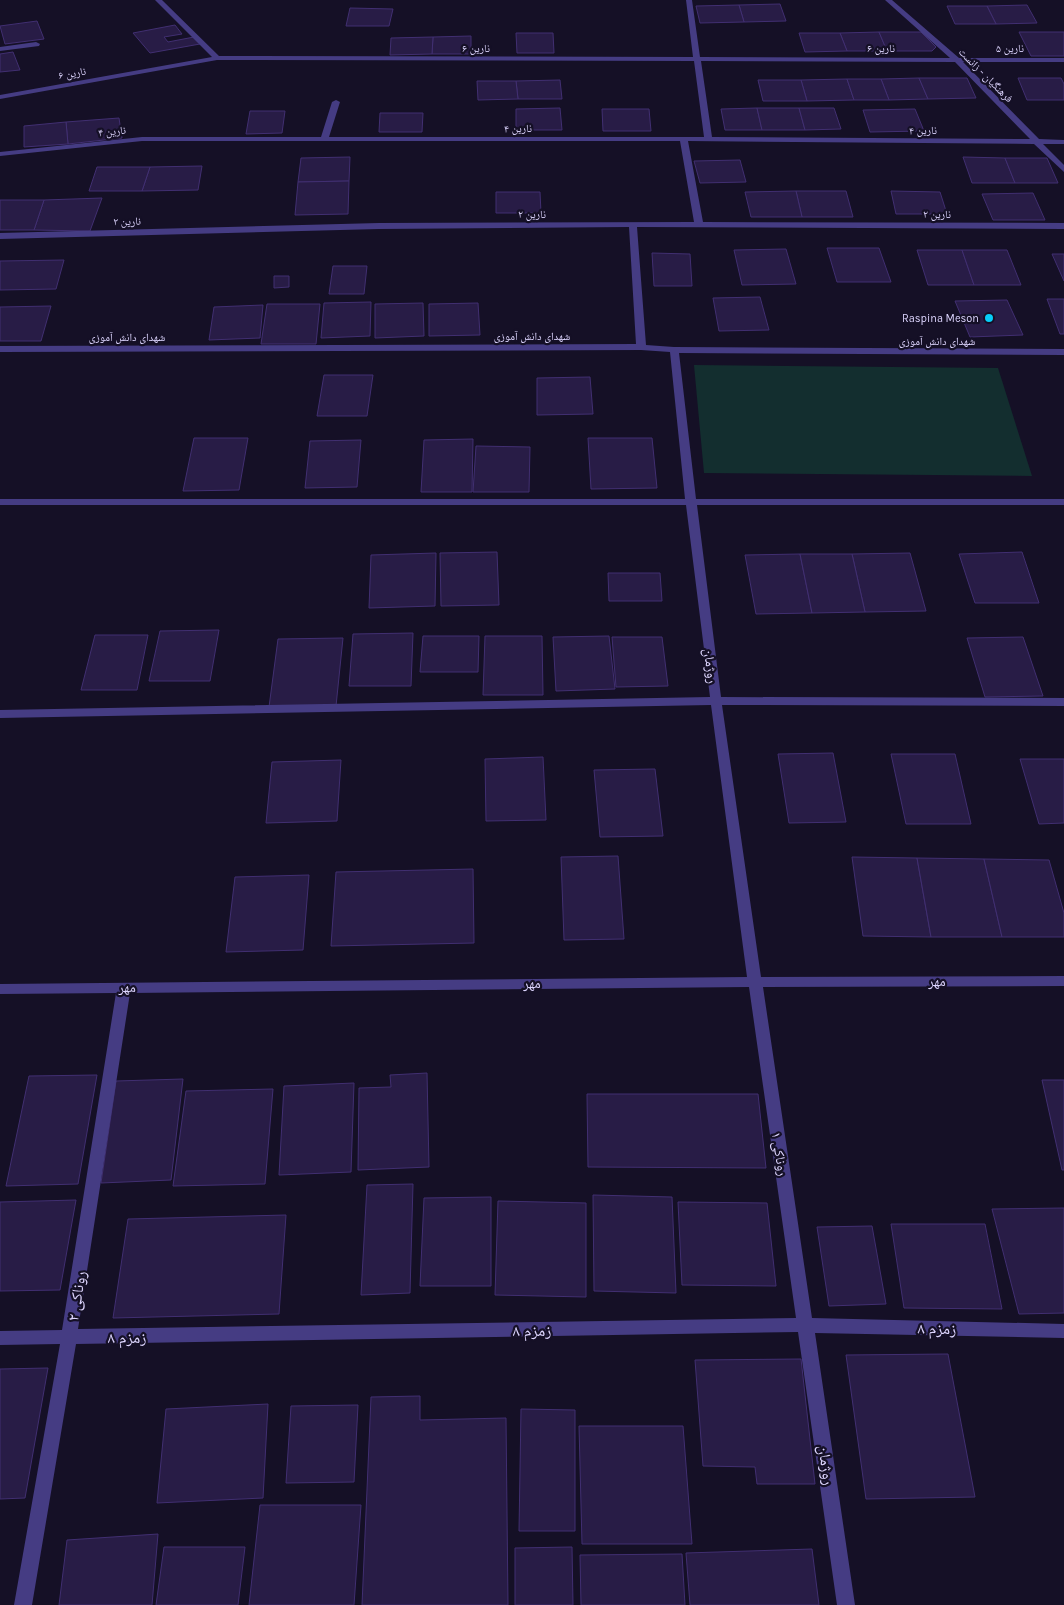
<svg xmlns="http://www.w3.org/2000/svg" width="1064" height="1605" font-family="Karla,'Noto Naskh Arabic',sans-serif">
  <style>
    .green { fill: #132e2f }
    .building { fill: #281c46; stroke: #412f71 }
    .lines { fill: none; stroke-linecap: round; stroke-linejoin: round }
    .minor { fill: #453c83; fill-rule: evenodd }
    .poi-dot { fill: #07cdf8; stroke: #151026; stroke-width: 2 }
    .labels { text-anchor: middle; stroke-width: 4.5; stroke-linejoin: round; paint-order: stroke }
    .far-street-label { font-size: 11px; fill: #ddd5fe; stroke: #151026 }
    .far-poi-label { font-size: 11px; fill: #ddd5fe; stroke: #151026; text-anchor: end }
    .street-label { font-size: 14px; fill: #ddd5fe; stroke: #151026 }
    .near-street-label { font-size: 16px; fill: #ddd5fe; stroke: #151026 }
  </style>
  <rect width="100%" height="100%" fill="#151026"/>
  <polygon class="green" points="694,365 998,368 1032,476 704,473"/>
  <g class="building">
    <polygon points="780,4 786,21 744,22 739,5"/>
    <polygon points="739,5 744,22 700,23 696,6"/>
    <polygon points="1027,5 1037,23 996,24 987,6"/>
    <polygon points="947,6 987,6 996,24 955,24"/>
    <polygon points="350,8 393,9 389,26 346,26"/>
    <polygon points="37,21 44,39 5,44 0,26"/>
    <polygon points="175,25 182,34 164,37 168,42 194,37 200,44 150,53 133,33"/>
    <polygon points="879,32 887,51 847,51 840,33"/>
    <polygon points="879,32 921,32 936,47 932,51 887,51"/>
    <polygon points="1019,32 1064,32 1064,56 1031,56"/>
    <polygon points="516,33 553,33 554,53 517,53"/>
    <polygon points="799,33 840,33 847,51 805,52"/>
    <polygon points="471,36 471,54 432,54 433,37"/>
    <polygon points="433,37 432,54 390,55 391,38"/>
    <polygon points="13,52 20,70 0,72 0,54"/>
    <polygon points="919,78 928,99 889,100 881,79"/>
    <polygon points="919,78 967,78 976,98 928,99"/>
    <polygon points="1018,78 1061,78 1064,84 1064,100 1027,100"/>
    <polygon points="847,79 854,100 807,101 801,80"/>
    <polygon points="847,79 881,79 889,100 854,100"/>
    <polygon points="560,80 562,99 518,99 516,81"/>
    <polygon points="758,80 801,80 807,101 763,101"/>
    <polygon points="477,81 516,81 518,99 478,100"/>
    <polygon points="560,108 562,130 516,130 516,109"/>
    <polygon points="757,108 762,130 725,130 721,109"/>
    <polygon points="757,108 799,108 805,130 762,130"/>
    <polygon points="799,108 834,108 841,129 805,130"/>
    <polygon points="602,109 649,109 651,131 603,131"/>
    <polygon points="915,109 924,131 870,132 863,110"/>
    <polygon points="250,111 285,111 282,133 246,134"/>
    <polygon points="380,113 423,113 422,132 379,132"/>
    <polygon points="119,118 122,138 68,144 66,122"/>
    <polygon points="66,122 68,144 24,147 24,126"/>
    <polygon points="350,157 349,181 298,182 301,158"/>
    <polygon points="963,157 1005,158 1015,183 972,183"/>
    <polygon points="1005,158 1047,158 1058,183 1015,183"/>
    <polygon points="740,160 746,182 700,183 694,161"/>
    <polygon points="202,166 198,190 142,191 150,167"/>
    <polygon points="97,167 150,167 142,191 89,191"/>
    <polygon points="349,181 348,214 295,215 298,182"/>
    <polygon points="796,191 846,191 853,217 802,217"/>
    <polygon points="796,191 802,217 751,217 745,192"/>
    <polygon points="891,191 940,192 947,214 896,214"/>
    <polygon points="496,192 540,192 541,213 496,213"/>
    <polygon points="1033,193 1045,220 993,220 982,194"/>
    <polygon points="102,198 90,231 34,230 44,200"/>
    <polygon points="0,200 44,200 34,230 0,230"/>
    <polygon points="827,248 879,248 891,282 837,282"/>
    <polygon points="786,249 796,284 742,285 734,250"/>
    <polygon points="917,250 962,250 974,285 928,285"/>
    <polygon points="962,250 1007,250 1021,285 974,285"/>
    <polygon points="652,253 690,254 692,286 654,286"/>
    <polygon points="1052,254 1064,254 1064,281"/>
    <polygon points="64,260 56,289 0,290 0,261"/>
    <polygon points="333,266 367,266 364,294 329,294"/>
    <polygon points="274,276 289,276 289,287 274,288"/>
    <polygon points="760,297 769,330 719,331 713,298"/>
    <polygon points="1047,299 1064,299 1064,334 1060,334"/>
    <polygon points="1007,300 1023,335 970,337 955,301"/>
    <polygon points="371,302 370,336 321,338 324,303"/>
    <polygon points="423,303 424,336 375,338 375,304"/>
    <polygon points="478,303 480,335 429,336 429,304"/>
    <polygon points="267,304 320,304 316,344 261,344"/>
    <polygon points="263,305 260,338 209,340 214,307"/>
    <polygon points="51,306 41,341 0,341 0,307"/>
    <polygon points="324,375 373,375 367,416 317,416"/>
    <polygon points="590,377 593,414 537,415 537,378"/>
    <polygon points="194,438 248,438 239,490 183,491"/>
    <polygon points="588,438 652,438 657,488 591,489"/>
    <polygon points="473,439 472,492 421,492 424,440"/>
    <polygon points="361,440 357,487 305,488 310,441"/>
    <polygon points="476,446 530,447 529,492 473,492"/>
    <polygon points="497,552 499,605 441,606 440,553"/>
    <polygon points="1022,552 1039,603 975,603 959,554"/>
    <polygon points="436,553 435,606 369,608 371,555"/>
    <polygon points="910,553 926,611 865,612 852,554"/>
    <polygon points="800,554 812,613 756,614 745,555"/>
    <polygon points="800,554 852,554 865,612 812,613"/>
    <polygon points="608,573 660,573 662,601 609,601"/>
    <polygon points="219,630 210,681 149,681 160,631"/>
    <polygon points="413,633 411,686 349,686 353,634"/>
    <polygon points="95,635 148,635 137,690 81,690"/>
    <polygon points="423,636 479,636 478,672 420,672"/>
    <polygon points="485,636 542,636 543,695 483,695"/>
    <polygon points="609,636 615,689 556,691 553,637"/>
    <polygon points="612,637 662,637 668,686 616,687"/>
    <polygon points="1023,637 1043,696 985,697 967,638"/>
    <polygon points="343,638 336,706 269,707 278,639"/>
    <polygon points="833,753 846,822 789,823 778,754"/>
    <polygon points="891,754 955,754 971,824 906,824"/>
    <polygon points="543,757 546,820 486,821 485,759"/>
    <polygon points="1020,759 1064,759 1064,823 1039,824"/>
    <polygon points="341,760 337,821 266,823 272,762"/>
    <polygon points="655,769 663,836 600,837 594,770"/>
    <polygon points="618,856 624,939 564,940 561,857"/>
    <polygon points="852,857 917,858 931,937 863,936"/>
    <polygon points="917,858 984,859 1002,937 931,937"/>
    <polygon points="984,859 1049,860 1064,913 1064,937 1002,937"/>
    <polygon points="473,869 474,943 331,946 336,872"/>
    <polygon points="309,875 303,950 226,952 235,877"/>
    <polygon points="427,1073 429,1167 358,1170 359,1088 391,1087 390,1075"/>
    <polygon points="97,1075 78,1184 6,1186 29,1076"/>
    <polygon points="183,1079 171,1180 101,1183 116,1081"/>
    <polygon points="1042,1080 1064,1080 1064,1170 1062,1170"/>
    <polygon points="354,1083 351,1172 279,1175 284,1086"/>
    <polygon points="273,1089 265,1184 173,1186 186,1091"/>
    <polygon points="587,1094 758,1094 766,1168 588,1167"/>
    <polygon points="413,1184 410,1293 361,1295 367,1185"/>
    <polygon points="593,1195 672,1197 676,1293 594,1291"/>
    <polygon points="491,1197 491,1286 420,1286 424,1198"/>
    <polygon points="76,1200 60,1290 0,1291 0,1202"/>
    <polygon points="498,1201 586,1203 586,1297 495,1295"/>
    <polygon points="678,1202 767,1203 776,1286 682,1285"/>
    <polygon points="1064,1208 1064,1313 1019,1314 992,1209"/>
    <polygon points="286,1215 279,1314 113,1318 128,1219"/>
    <polygon points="891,1224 985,1224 1002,1309 904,1308"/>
    <polygon points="872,1226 886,1304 829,1306 817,1227"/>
    <polygon points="948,1354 975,1497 866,1499 846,1355"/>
    <polygon points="801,1359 815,1484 757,1484 755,1467 703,1466 695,1360"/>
    <polygon points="48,1368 25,1498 0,1499 0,1369"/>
    <polygon points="420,1396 420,1420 506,1418 508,1605 362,1605 371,1397"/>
    <polygon points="268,1404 263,1498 157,1503 166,1409"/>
    <polygon points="358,1405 354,1482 286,1483 291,1406"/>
    <polygon points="521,1409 575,1410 575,1531 519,1531"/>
    <polygon points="579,1426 683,1426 692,1544 582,1544"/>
    <polygon points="260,1505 361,1505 354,1605 249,1605"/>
    <polygon points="158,1534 152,1605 59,1605 67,1540"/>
    <polygon points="164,1547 245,1547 238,1605 156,1605"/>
    <polygon points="572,1547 573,1605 515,1605 515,1548"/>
    <polygon points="812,1549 819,1605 690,1605 686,1553"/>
    <polygon points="682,1554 685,1605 581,1605 580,1555"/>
  </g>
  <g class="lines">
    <g class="minor">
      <path d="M155,0H162L219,56L693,57L686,0H692L700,57L950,58L885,0H892L959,58H1064V62H963L1039,139L1064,140V144H1043L1064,165V172L1034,144L688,141L703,222L1064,223V229L637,227L646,345L674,347L1064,349V355L679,353L696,499H1064V505H697L721,697L1064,698V706L722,705L761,977L1064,976V986L763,987L812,1318L1064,1324V1338L815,1333L855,1605H837L798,1332L76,1344L32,1605H14L60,1344L0,1345V1331L62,1330L116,993L0,994V984L747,977L711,705L0,718V710L710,697L686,505H0V499H685L670,352L641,350L0,352V346L636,344L629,227L379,229L0,239V233L379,223L694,222L680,141H142L0,156V152L142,137H321L332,102L336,100L340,102L329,137H704L694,61L217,60L0,99V95L212,57ZM701,61L955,62L1030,139L712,137ZM749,987L796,1318L78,1329L130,993Z"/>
      <polygon points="36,42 40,44 39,46 0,51 0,47"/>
    </g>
  </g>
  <circle class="poi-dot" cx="989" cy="318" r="5"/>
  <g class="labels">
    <g class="far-street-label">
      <text x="476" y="52">نارین ۶</text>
      <text x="881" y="52">نارین ۶</text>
      <text x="1010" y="52">نارین ۵</text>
      <text transform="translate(72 73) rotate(-10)" y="4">نارین ۶</text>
      <text transform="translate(986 75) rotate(45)" y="4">فرهنگیان - زانست</text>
      <text x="518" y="132">نارین ۴</text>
      <text x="923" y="134">نارین ۴</text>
      <text transform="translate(112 131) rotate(-6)" y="4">نارین ۴</text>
      <text x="532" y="218">نارین ۲</text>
      <text x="937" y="218">نارین ۲</text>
      <text transform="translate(127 221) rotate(-1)" y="4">نارین ۲</text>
      <text x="532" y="340">شهدای دانش آموزی</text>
      <text x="127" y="341">شهدای دانش آموزی</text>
      <text x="937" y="345">شهدای دانش آموزی</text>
    </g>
    <g class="far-poi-label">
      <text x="979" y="322">Raspina Meson</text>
    </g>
    <g class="street-label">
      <text transform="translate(711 666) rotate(83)" y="5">روژمان</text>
      <text x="937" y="986">مهر</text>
      <text x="532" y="988">مهر</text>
      <text transform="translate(127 987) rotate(-1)" y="5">مهر</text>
      <text transform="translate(780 1154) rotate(81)" y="5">روناکی ۱</text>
    </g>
    <g class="near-street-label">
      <text transform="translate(76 1296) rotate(-81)" y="6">روناکی ۲</text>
      <text transform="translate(937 1328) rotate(1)" y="6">زمزم ۸</text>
      <text transform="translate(532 1330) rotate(-1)" y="6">زمزم ۸</text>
      <text transform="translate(127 1337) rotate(-1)" y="6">زمزم ۸</text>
      <text transform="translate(827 1465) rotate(82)" y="6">روژمان</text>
    </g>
  </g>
</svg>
